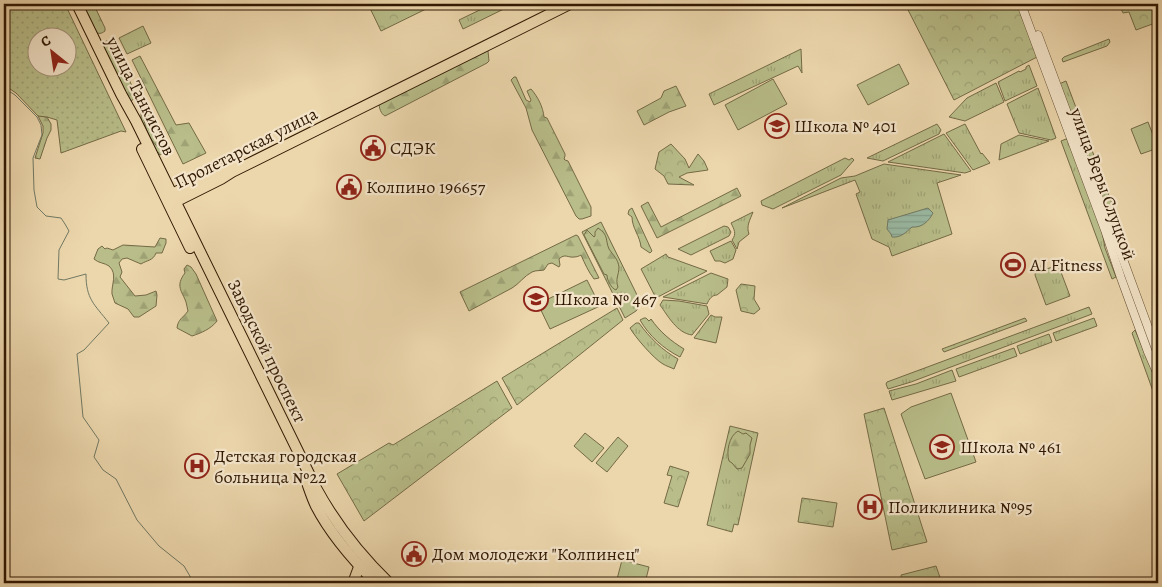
<svg xmlns="http://www.w3.org/2000/svg" width="1162" height="587" font-family="Alegreya,serif">
  <style>
    .grass { fill: url(#grass-tufts); stroke: #746a46 }
    .forest { fill: url(#forest-firs); stroke: #746a46 }
    .park { fill: url(#park-crowns); stroke: #746a46 }
    .garden { fill: url(#garden-dots); stroke: #746a46; fill-rule: evenodd }
    .pitch { fill: #b8bd89; stroke: #746a46 }
    .water { fill: url(#water-rules); stroke: #707963 }
    .lines { fill: none; stroke-linecap: round; stroke-linejoin: round }
    .stream { stroke: #707963; stroke-width: 1 }
    .minor-casing { stroke: #5f482c; stroke-width: 9 }
    .major-casing { stroke: #301802; stroke-width: 12 }
    .minor { stroke: #f3e4c9; stroke-width: 8 }
    .major { stroke: #ecd6ac; stroke-width: 10 }
    .labels { text-anchor: middle; stroke-width: 4.5; stroke-linejoin: round; paint-order: stroke }
    .street-label { font-size: 18px; fill: #301802; stroke: #f3e4c9 }
    .poi-label { font-size: 18px; fill: #301802; stroke: #f3e4c9; text-anchor: start }
  </style>
  <defs>
    <pattern id="grass-tufts" width="24" height="20" patternUnits="userSpaceOnUse" patternTransform="scale(1.25)"><rect width="24" height="20" fill="#b8bd89"/><path d="M3 7l-1-3M5 7V3M7 7l1-3M15 17l-1-3M17 17v-4M19 17l1-3" fill="none" stroke="#9ea275"/></pattern>
    <pattern id="forest-firs" width="22" height="20" patternUnits="userSpaceOnUse" patternTransform="scale(1.25)"><rect width="22" height="20" fill="#b8bd89"/><path d="M5 1l3.5 6h-7zM16 11l3.5 6h-7z" fill="#9ea275"/></pattern>
    <pattern id="park-crowns" width="20" height="18" patternUnits="userSpaceOnUse" patternTransform="scale(1.25)"><rect width="20" height="18" fill="#b8bd89"/><path d="M2 6a3 3 0 1 1 6 0M12 15a3 3 0 1 1 6 0" fill="none" stroke="#9ea275"/></pattern>
    <pattern id="garden-dots" width="8" height="8" patternUnits="userSpaceOnUse" patternTransform="scale(1.25)"><rect width="8" height="8" fill="#b8bd89"/><path d="M2 2h.1M6 6h.1" fill="none" stroke="#9ea275" stroke-width="1.8" stroke-linecap="round"/></pattern>
    <pattern id="water-rules" width="6" height="5" patternUnits="userSpaceOnUse" patternTransform="scale(1.25)"><rect width="6" height="5" fill="#9abaa4"/><path d="M0 2.5h6" fill="none" stroke="#859f8c"/></pattern>
  </defs>
  <rect width="100%" height="100%" fill="#ecd6ac"/>
  <filter id="stains"><feTurbulence type="fractalNoise" baseFrequency=".004" numOctaves="4"/><feColorMatrix values="0 0 0 0 .2 0 0 0 0 .09 0 0 0 0 .02 0 0 0 .5 -.17"/></filter>
  <radialGradient id="worn" r=".72"><stop offset=".6" stop-color="#630" stop-opacity="0"/><stop offset="1" stop-color="#630" stop-opacity=".3"/></radialGradient>
  <g class="grass">
    <polygon points="492,4 514,4 463,29 459,20"/>
    <polygon points="143,26 151,43 127,54 119,38"/>
    <polygon points="1109,39 1110,42 1107,46 1063,62 1062,59 1064,57"/>
    <polygon points="801,49 802,73 798,66 714,105 709,94"/>
    <polygon points="1029,65 1037,86 1005,101 998,82 1019,71 1020,72 1026,69 1026,67"/>
    <polygon points="1066,81 1123,233 1120,239 1114,229 1059,84"/>
    <polygon points="996,83 1004,102 965,121 949,117 967,98"/>
    <polygon points="1038,88 1056,138 1051,140 1019,133 1007,104"/>
    <polygon points="141,91 171,149 160,155 158,152 156,153 141,125"/>
    <polygon points="937,124 941,130 939,134 883,161 867,158"/>
    <polygon points="965,124 981,154 982,153 990,163 973,170 946,133"/>
    <polygon points="944,134 971,171 965,173 888,162"/>
    <polygon points="1019,135 1049,141 999,160 1001,144"/>
    <polygon points="1066,139 1068,140 1102,231 1105,248 1116,277 1112,279 1061,141"/>
    <polygon points="845,158 849,160 852,158 854,160 841,175 773,209 762,205 761,201"/>
    <polygon points="884,164 961,175 937,183 952,234 892,256 889,247 872,239 856,194 860,192 855,180 782,208 841,178 855,176"/>
    <path d="M753,212C750,220 746,226 749,234L739,242L737,249L732,240C737,234 734,229 731,223Z"/>
    <polygon points="601,222 640,301 640,306 636,311 625,318 582,232"/>
    <polygon points="724,226 728,227 731,232 729,236 691,255 678,249"/>
    <polygon points="731,241 736,250 733,259 725,263 720,261 715,261 710,251"/>
    <polygon points="666,254 668,257 707,271 656,298 641,269"/>
    <polygon points="1056,259 1070,296 1046,305 1035,275 1036,270 1042,265 1045,265 1046,269 1053,267 1051,261"/>
    <path d="M711,273L728,279L727,287L717,295C712,295 709,299 707,304L663,297Z"/>
    <path d="M663,300L679,301L707,306L709,314L692,335C677,333 668,316 660,305Z"/>
    <polygon points="1089,307 1092,314 911,382 888,389 886,384 887,382"/>
    <polygon points="711,315 715,317 722,317 716,343 694,338"/>
    <path d="M644,318H646L649,321L651,319C660,332 671,341 684,349L680,357C664,349 649,336 640,320Z"/>
    <polygon points="1025,318 1027,321 944,352 942,349"/>
    <polygon points="1094,318 1097,326 1056,341 1053,333"/>
    <path d="M636,323H639C650,338 662,350 678,359L674,369C670,367 666,366 663,364C654,359 635,337 630,328Z"/>
    <polygon points="1135,330 1145,353 1150,362 1158,383 1158,405 1132,333"/>
    <polygon points="1049,334 1052,342 1020,354 1017,346"/>
    <polygon points="1014,348 1017,356 959,377 956,369"/>
    <polygon points="952,370 956,381 892,400 889,391 916,384"/>
    <polygon points="730,426 758,433 738,525 734,524 732,532 707,525"/>
  </g>
  <g class="forest">
    <path d="M94,5L105,28V31C101,34 99,34 95,32L84,10Z"/>
    <polygon points="106,41 111,41 132,86 134,99 129,102 101,46"/>
    <path d="M486,49L488,51L489,61L487,63L385,116C381,114 379,108 379,103Z"/>
    <polygon points="140,56 176,125 189,123 206,153 183,164 132,60"/>
    <path d="M514,77H516L526,100L530,102L531,100L527,91L531,89C538,97 543,107 544,117L547,118L565,154V156L564,159L565,160L568,161L591,207V216L582,219H579L576,216L532,130L526,108L511,80Z"/>
    <polygon points="676,86 686,106 669,112 644,125 637,111 661,98 664,91"/>
    <path d="M146,105L163,138L165,148L161,150C148,139 140,121 146,105Z"/>
    <polygon points="38,116 47,117 51,124 51,130 47,138 40,159 35,158 43,133 43,126"/>
    <polygon points="737,188 741,196 657,238 641,206 648,202 661,227"/>
    <path d="M632,208L652,251L650,253L641,247C640,236 632,228 632,217L628,214L629,210Z"/>
    <path d="M598,228C609,235 605,240 609,249C613,255 618,259 619,267C619,275 615,279 618,287L616,290C611,288 607,280 607,275L604,274L584,235L587,230L594,237L595,236V232Z"/>
    <path d="M576,235L578,236L599,278L594,279C588,271 585,264 581,255C579,256 577,257 574,257C568,258 565,253 559,259L560,265L559,267L552,263L548,264L544,270C540,271 536,270 532,272C524,276 519,284 512,288L469,311L460,292Z"/>
    <path d="M160,238L166,239V243L162,253H156C153,261 147,260 141,264L127,258L122,259L119,263L122,272L120,277L135,296L146,295L156,291L157,295L156,306L139,317H134L128,309L115,303C114,300 113,297 112,294C111,285 118,274 109,266C105,263 98,263 94,259L98,249L102,246L105,249L107,248L113,250L123,245L155,247Z"/>
    <path d="M187,265L191,267L196,274L217,321C211,329 201,333 192,336L177,328C178,319 183,318 188,311C187,308 187,305 186,302C182,291 175,286 185,273L184,269Z"/>
    <path d="M738,431L743,434L746,433L752,438L750,445V454L742,468L737,469L732,463L729,461C726,452 729,436 738,431Z"/>
  </g>
  <g class="park">
    <polygon points="368,4 423,4 426,9 381,31"/>
    <polygon points="905,4 1018,4 1037,57 954,100"/>
    <polygon points="1119,4 1158,4 1158,22 1136,30 1129,12 1123,13"/>
    <polygon points="671,144 685,159 689,168 698,154 704,161 708,170 687,173 679,177 694,185 668,184 664,176 655,169 659,152"/>
    <polygon points="741,284 755,286 754,299 760,309 754,314 741,311 736,290"/>
    <polygon points="617,308 623,320 517,405 502,378"/>
    <polygon points="497,381 512,408 364,521 337,474 389,443 393,445"/>
    <polygon points="884,408 927,542 892,550 864,414"/>
    <polygon points="670,466 689,472 678,507 664,503 672,476 667,475"/>
    <polygon points="802,498 837,503 833,527 798,522"/>
    <polygon points="936,566 942,583 902,583 901,575"/>
  </g>
  <path class="garden" d="M4,4H65L126,132L121,131L61,153L57,120L47,117L38,116L16,93L4,85ZM38,38H68V68H38Z"/>
  <g class="pitch">
    <polygon points="899,64 909,84 868,105 857,85"/>
    <polygon points="773,79 787,104 738,130 725,105"/>
    <polygon points="1148,122 1158,148 1141,154 1131,129"/>
    <polygon points="587,280 600,306 550,329 538,304"/>
    <polygon points="951,393 976,462 925,479 901,414 911,407"/>
    <polygon points="585,433 604,448 592,462 574,446"/>
    <polygon points="618,437 628,446 607,472 596,463"/>
    <polygon points="622,560 649,567 645,583 616,583"/>
  </g>
  <path class="water" d="M928,208L933,213C929,221 922,228 912,227C906,232 901,238 892,237L891,234L887,229L888,220Z"/>
  <g class="lines">
    <path class="stream" d="M4,88L15,95L37,117L41,125L42,135L33,158L34,190L37,207L46,216L61,218L65,224L69,231L59,250L58,279L64,280L86,274C86,299 94,304 109,323L84,350L77,354L83,417L99,440L94,457L103,470L116,479L137,520L159,546L184,566L194,583"/>
    <defs>
      <g id="minor">
        <polyline points="1021,4 1105,230 1121,278 1148,352 1158,375"/>
        <polyline points="1038,35 1110,228 1117,243 1156,349 1158,359"/>
      </g>
      <g id="major">
        <path d="M77,4L121,94L136,121L316,488C335,523 360,555 389,583"/>
        <polyline points="142,149 190,248"/>
        <polyline points="169,199 172,194 217,171 236,163"/>
        <polyline points="170,202 175,202 221,179 232,172 570,4"/>
        <path d="M306,480C309,488 312,498 316,506C331,535 353,560 376,583"/>
        <polyline points="353,583 359,567"/>
      </g>
    </defs>
    <use href="#minor" class="minor-casing"/>
    <use href="#major" class="major-casing"/>
    <use href="#minor" class="minor"/>
    <use href="#major" class="major"/>
  </g>
  <defs>
    <symbol id="school-ring" viewBox="-11 -11 22 22"><circle r="9.5" fill="#f3e4c9" stroke="#8f2418" stroke-width="1.5"/><path d="M0-5L7-2L0 1L-7-2ZM-4 1L0 2.5L4 1V4Q0 6-4 4Z" fill="#8f2418"/></symbol>
    <symbol id="civic-ring" viewBox="-11 -11 22 22"><circle r="9.5" fill="#f3e4c9" stroke="#8f2418" stroke-width="1.5"/><path d="M-.6-6.5H3V-4.5H.6V-3L4-1V1h2V6H-6V1h2V-1L-.6-3ZM-1.2 2.5V6h2.4V2.5Z" fill="#8f2418"/></symbol>
    <symbol id="stadium-ring" viewBox="-11 -11 22 22"><circle r="9.5" fill="#f3e4c9" stroke="#8f2418" stroke-width="1.5"/><path d="M0-5a6.5 5 0 1 0 0 10a6.5 5 0 1 0 0-10ZM-3.5-1.8h7v3.6h-7Z" fill="#8f2418"/></symbol>
    <symbol id="hospital-ring" viewBox="-11 -11 22 22"><circle r="9.5" fill="#f3e4c9" stroke="#8f2418" stroke-width="1.5"/><path d="M-5-5h3v3.5h4V-5h3V5h-3V1.5h-4V5h-3Z" fill="#8f2418"/></symbol>
  </defs>
  <g fill-rule="evenodd">
    <use href="#school-ring" x="763" y="112" width="28" height="28"/>
    <use href="#civic-ring" x="359" y="134" width="28" height="28"/>
    <use href="#civic-ring" x="335" y="173" width="28" height="28"/>
    <use href="#stadium-ring" x="999" y="251" width="28" height="28"/>
    <use href="#school-ring" x="522" y="285" width="28" height="28"/>
    <use href="#school-ring" x="928" y="433" width="28" height="28"/>
    <use href="#hospital-ring" x="183" y="452" width="28" height="28"/>
    <use href="#hospital-ring" x="856" y="493" width="28" height="28"/>
    <use href="#civic-ring" x="400" y="540" width="28" height="28"/>
  </g>
  <g class="labels">
    <g class="street-label">
      <text transform="translate(141 96) rotate(63)" y="6">улица Танкистов</text>
      <text transform="translate(246 148) rotate(-27)" y="6">Пролетарская улица</text>
      <text transform="translate(1103 184) rotate(70)" y="6">улица Веры Слуцкой</text>
      <text transform="translate(267 351) rotate(64)" y="6">Заводской проспект</text>
    </g>
    <g class="poi-label">
      <text x="794" y="132">Школа № 401</text>
      <text x="390" y="154">СДЭК</text>
      <text x="366" y="193">Колпино 196657</text>
      <text x="1030" y="271">AI Fitness</text>
      <text x="554" y="305">Школа № 467</text>
      <text x="960" y="453">Школа № 461</text>
      <text x="214" y="462">Детская городская<tspan x="214" dy="21">больница №22</tspan></text>
      <text x="888" y="513">Поликлиника №95</text>
      <text x="432" y="560">Дом молодежи "Колпинец"</text>
    </g>
  </g>
  <rect width="1162" height="587" fill="none" stroke="#ecd6ac" stroke-width="20"/>
  <rect x="5" y="5" width="1152" height="577" fill="none" stroke="#301802" stroke-width="2.5"/>
  <rect x="10" y="10" width="1142" height="567" fill="none" stroke="#301802"/>
  <g transform="translate(52 52) rotate(330)"><circle r="24" fill="#f3e4c9" stroke="#a59279"/>
  <path d="M0-4L9 19L0 12L-9 19Z" fill="#8f2418"/>
  <text y="-8" font-size="14" font-weight="bold" text-anchor="middle" fill="#301802">С</text>
  </g>
  <rect width="100%" height="100%" filter="url(#stains)"/>
  <rect width="100%" height="100%" fill="url(#worn)"/>
</svg>
